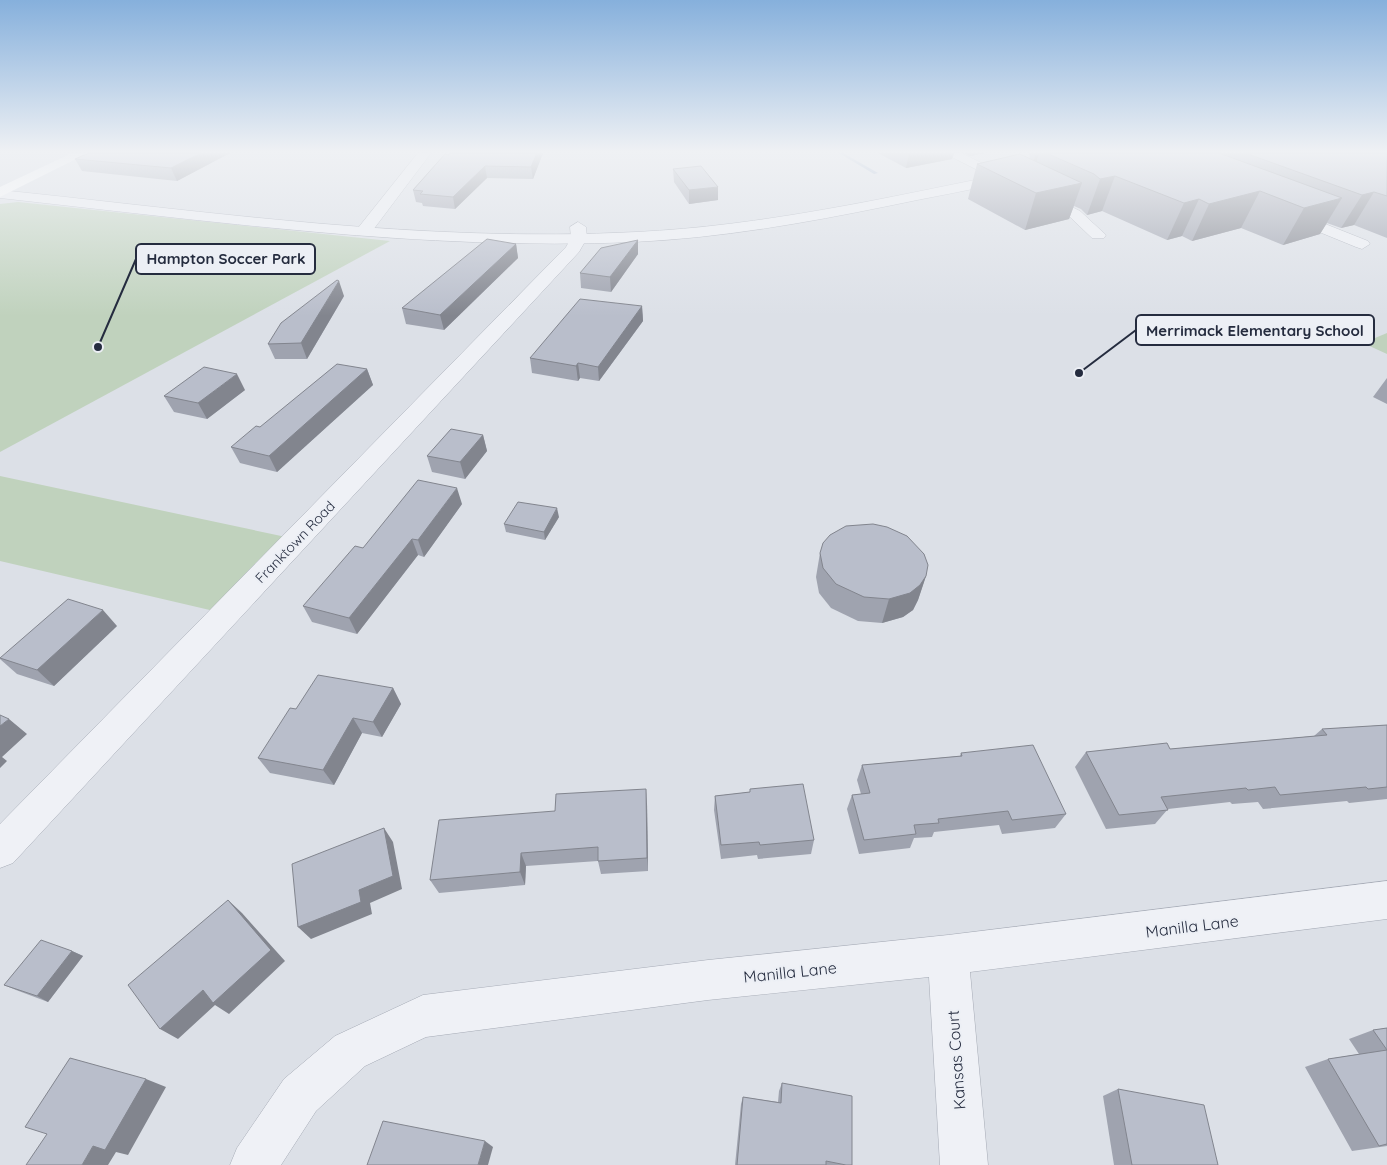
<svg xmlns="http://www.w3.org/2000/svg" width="1387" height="1165" font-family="Quicksand,sans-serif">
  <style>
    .green { fill: #c0d2bd }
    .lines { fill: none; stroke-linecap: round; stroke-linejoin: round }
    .stream { fill: #94aaca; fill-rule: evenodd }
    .minor-casing { stroke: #a5aab5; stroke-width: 1 }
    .tertiary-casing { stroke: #a5aab5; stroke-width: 1 }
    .minor { fill: #eff1f6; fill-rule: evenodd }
    .tertiary { fill: #eff1f6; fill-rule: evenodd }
    .secondary { fill: #fff; fill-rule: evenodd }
    .wall { fill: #9fa3af }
    .shaded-wall { fill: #82858e }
    .building { fill: #b9becb; stroke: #82858e }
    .labels { text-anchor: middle; stroke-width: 4; stroke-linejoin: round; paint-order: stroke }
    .street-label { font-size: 14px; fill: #252c3f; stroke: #eceff5 }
    .near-street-label { font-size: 16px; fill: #252c3f; stroke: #eceff5 }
    .leader { fill: none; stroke: #252c3f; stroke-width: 2 }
    .callout-dot { fill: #252c3f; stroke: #eceff5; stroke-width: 2 }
    .callout { fill: #eceff5; stroke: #252c3f; stroke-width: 2 }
    .callout-label { font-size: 15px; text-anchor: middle; font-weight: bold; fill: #252c3f }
  </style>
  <rect width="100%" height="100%" fill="#dce0e7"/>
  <g class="green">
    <polygon points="18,202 390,241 0,452 0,204"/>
    <polygon points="1387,333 1387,354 1363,343"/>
    <polygon points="0,476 286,537 214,611 0,561"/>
  </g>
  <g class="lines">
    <polygon class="stream" points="839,153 843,153 878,173 874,174"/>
    <defs>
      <g id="minor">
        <polygon points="418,153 431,153 370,234 358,234 356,231 358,228"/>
        <polygon points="944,153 961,153 1080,211 1106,235 1104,238 1092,238 1070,217"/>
        <polygon points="1290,210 1368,241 1370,244 1362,249 1356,247 1285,218 1282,215 1285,212"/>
        <polygon points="578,222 586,227 587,238 579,252 13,863 0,868 0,824 566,247 571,238 570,227"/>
        <polygon points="1387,881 1387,919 970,972 988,1165 940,1165 929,977 708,1000 426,1037 365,1066 316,1111 281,1165 230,1165 237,1148 284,1079 335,1036 423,995 708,960 948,935"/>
      </g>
      <path id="tertiary" d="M1009,173L1016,177L1014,180C972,190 930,197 888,206C805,223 720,238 634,242C422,251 211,221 0,198V190C211,212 424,243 636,232C762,226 886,198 1009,173Z"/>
    </defs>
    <use href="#minor" class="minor-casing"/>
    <use href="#tertiary" class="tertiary-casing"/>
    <use href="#minor" class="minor"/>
    <use href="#tertiary" class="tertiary"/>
    <polygon class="secondary" points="72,153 88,153 0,197 0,187"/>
  </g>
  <g class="wall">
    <polygon points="230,153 177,181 82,171 75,159"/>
    <polygon points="543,153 533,179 487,178 455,209 423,206 422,203 416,202 413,190 445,154"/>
    <polygon points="878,153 954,153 952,159 906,168"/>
    <polygon points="964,153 985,153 970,156"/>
    <polygon points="1029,153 1387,153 1387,238 1354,225 1341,228 1327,223 1320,234 1283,245 1241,228 1192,241 1182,236 1167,240 1102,211 1087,215 1081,209 1074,206 1069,219 1025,230 968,199 977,164 1030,159"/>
    <polygon points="673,169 718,200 689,204 674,182"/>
    <polygon points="638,240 638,254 611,292 581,288 580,273"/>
    <polygon points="516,244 518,258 444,330 406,324 402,308"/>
    <polygon points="344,296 307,359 275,359 268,344"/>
    <polygon points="642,306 643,321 599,381 580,378 578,381 532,373 530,358"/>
    <polygon points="367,369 373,385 277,472 240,463 231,447"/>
    <polygon points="1387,378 1387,404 1373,397"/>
    <polygon points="245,390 207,419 174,412 164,396"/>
    <polygon points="483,435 487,451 465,479 432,472 427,456"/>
    <polygon points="462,504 424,557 418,555 357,634 312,622 303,606 363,548"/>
    <polygon points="559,517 545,540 506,532 504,524"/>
    <polygon points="820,553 926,576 918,600 913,610 903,617 882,623 858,621 831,608 819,593 816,577"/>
    <polygon points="117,626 54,686 17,674 0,659 0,658"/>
    <polygon points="393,688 401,704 382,737 362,733 334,785 270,773 258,758 296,709"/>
    <polygon points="1387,725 1387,799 1349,803 1347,801 1263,809 1258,802 1232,804 1230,802 1168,809 1155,824 1106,829 1075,767 1086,752 1170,749 1314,736 1322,729"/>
    <polygon points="961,753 1066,814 1055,828 1002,834 999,825 934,832 932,837 914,838 910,848 859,854 847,809 852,795 861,794 857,780 862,765 960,756"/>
    <polygon points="750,789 814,840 811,854 758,859 757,855 721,859 714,810 715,796 750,792"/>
    <polygon points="647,803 648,871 601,874 598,861 526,866 525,885 439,893 430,880 555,811"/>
    <polygon points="72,951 83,956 48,1002 16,990 4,985"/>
    <polygon points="1387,1028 1387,1146 1352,1151 1305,1067 1328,1059 1359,1054 1349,1039 1373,1030"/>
    <polygon points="782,1083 852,1165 735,1165 741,1104 743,1097 778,1102 779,1091"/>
    <polygon points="1118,1089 1218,1165 1114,1165 1103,1096"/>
  </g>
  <g class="shaded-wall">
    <polygon points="201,153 230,153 177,181 171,168"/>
    <polygon points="537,153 543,153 533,179 531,167"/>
    <polygon points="909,153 954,153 952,159 906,168"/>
    <polygon points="971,153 985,153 970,156"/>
    <polygon points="1036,153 1039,153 1035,167 1032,167"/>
    <polygon points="485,166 487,178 455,209 453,197"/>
    <polygon points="1115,176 1102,211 1087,215 1100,179"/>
    <polygon points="1082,183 1069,219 1025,230 1036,193"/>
    <polygon points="718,187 718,200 689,204 689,190"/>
    <polygon points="1260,191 1241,228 1192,241 1209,204"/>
    <polygon points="1374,192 1354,225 1341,228 1362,195"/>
    <polygon points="1342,198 1320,234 1283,245 1304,208"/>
    <polygon points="1199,199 1182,236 1167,240 1184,203"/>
    <polygon points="638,240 638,254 611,292 610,277"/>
    <polygon points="516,244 518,258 444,330 440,315"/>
    <polygon points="339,281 344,296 307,359 301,343"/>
    <polygon points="642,306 643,321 599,381 598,367"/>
    <polygon points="578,363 580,378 578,381 576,366"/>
    <polygon points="367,369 373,385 277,472 269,456"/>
    <polygon points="237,374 245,390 207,419 198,403"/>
    <polygon points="483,435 487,451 465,479 460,462"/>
    <polygon points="457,488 462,504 424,557 418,540"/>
    <polygon points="557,508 559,517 545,540 544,532"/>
    <polygon points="412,539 418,555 357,634 349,618"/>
    <polygon points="926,576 918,600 913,610 903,617 882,623 889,599"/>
    <polygon points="103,610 117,626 54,686 37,670"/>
    <polygon points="393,688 401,704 382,737 373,722"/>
    <polygon points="353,718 362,733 334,785 323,770"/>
    <polygon points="9,719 27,734 2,757 7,761 0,768 0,726"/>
    <polygon points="646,789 647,803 648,871 647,858"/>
    <polygon points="384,828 393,842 402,889 370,903 372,914 311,939 298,927 359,890"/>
    <polygon points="521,853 526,866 525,885 520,872"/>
    <polygon points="228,900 242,913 285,961 229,1014 215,1005 178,1039 160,1029"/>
    <polygon points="72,951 83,956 48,1002 37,996"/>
    <polygon points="146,1079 166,1087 128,1155 116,1152 108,1165 82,1165 93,1146"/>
    <polygon points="485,1141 493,1147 488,1165 478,1165"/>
  </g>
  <g class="building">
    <polygon points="89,153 201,153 171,168 75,159"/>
    <polygon points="450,153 537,153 531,167 485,166 453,197 420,194 423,191 413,190 445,154 449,155"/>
    <polygon points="1046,153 1219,153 1342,198 1304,208 1260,191 1209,204 1199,199 1184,203 1115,176 1100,179 1094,174"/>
    <polygon points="1245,153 1387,153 1387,196 1374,192 1362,195"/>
    <polygon points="1020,154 1082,183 1036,193 977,164"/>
    <polygon points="701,166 718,187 689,190 673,169"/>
    <polygon points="487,239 516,244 440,315 402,308"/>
    <polygon points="638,240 610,277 580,273 601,248"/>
    <polygon points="337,280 339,281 301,343 268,344 281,323"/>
    <polygon points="580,299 642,306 598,367 578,363 576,366 530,358"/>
    <polygon points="337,364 367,369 269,456 231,447 256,426 260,427"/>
    <polygon points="204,367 237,374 198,403 164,396"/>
    <polygon points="451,429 483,435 460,462 427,456"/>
    <polygon points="418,480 457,488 418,540 412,539 349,618 303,606 355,546 363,548"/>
    <polygon points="518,502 557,508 544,532 504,524"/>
    <polygon points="873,524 887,527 907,536 924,554 928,565 926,576 920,585 910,593 889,599 864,597 836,584 823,568 820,553 823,543 830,535 846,526"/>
    <polygon points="68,599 103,610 37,670 0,658"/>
    <polygon points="318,675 393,688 373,722 353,718 323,770 258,758 290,708 296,709"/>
    <polygon points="0,715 9,719 0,726"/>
    <polygon points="1387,725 1387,787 1368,789 1366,787 1280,795 1275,787 1248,790 1246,788 1161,797 1168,810 1119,815 1086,752 1167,743 1170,749 1327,735 1322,729"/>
    <polygon points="1033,745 1066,814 1012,820 1008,811 938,819 939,823 914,825 916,834 864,840 852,795 870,793 862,765 962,756 961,753"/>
    <polygon points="803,784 814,840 760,845 759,842 721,845 715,796 750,792 750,789"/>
    <polygon points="646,789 647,858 598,861 598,847 521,853 520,872 430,880 439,820 555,811 556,794"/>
    <polygon points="384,828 393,876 359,890 361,902 298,927 292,864"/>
    <polygon points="228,900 271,950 213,1003 203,990 160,1029 128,985"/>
    <polygon points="41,940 72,951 37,996 4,985"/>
    <polygon points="1387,1028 1387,1144 1379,1146 1328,1059 1387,1050 1373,1030"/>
    <polygon points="70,1058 146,1079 105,1150 93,1146 82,1165 26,1165 47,1134 25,1127"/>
    <polygon points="782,1083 852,1096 852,1165 846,1165 826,1161 826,1165 737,1165 743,1097 781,1103"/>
    <polygon points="1118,1089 1204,1105 1218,1165 1132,1165"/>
    <polygon points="383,1121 485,1141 478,1165 367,1165"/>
  </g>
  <linearGradient id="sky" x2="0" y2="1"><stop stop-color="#86b0dc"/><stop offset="0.48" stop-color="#eff1f4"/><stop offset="1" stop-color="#eff1f4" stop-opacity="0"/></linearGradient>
  <rect width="1387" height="316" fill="url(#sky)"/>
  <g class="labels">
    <g class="street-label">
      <text transform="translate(295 542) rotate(-46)" y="5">Franktown Road</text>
    </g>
    <g class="near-street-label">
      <text transform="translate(1192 926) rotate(-7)" y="6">Manilla Lane</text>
      <text transform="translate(790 972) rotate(-6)" y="6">Manilla Lane</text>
      <text transform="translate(956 1060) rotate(-94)" y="6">Kansas Court</text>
    </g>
  </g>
  <path class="leader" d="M98 347L136 259M1079 373L1136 330"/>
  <g class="callout-dot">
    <circle cx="98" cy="347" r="5"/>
    <circle cx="1079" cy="373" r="5"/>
  </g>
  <g class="callout">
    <rect x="136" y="244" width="179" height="30" rx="5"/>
    <rect x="1136" y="315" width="238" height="30" rx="5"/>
  </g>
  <g class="callout-label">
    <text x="226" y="264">Hampton Soccer Park</text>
    <text x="1255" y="336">Merrimack Elementary School</text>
  </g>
</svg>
